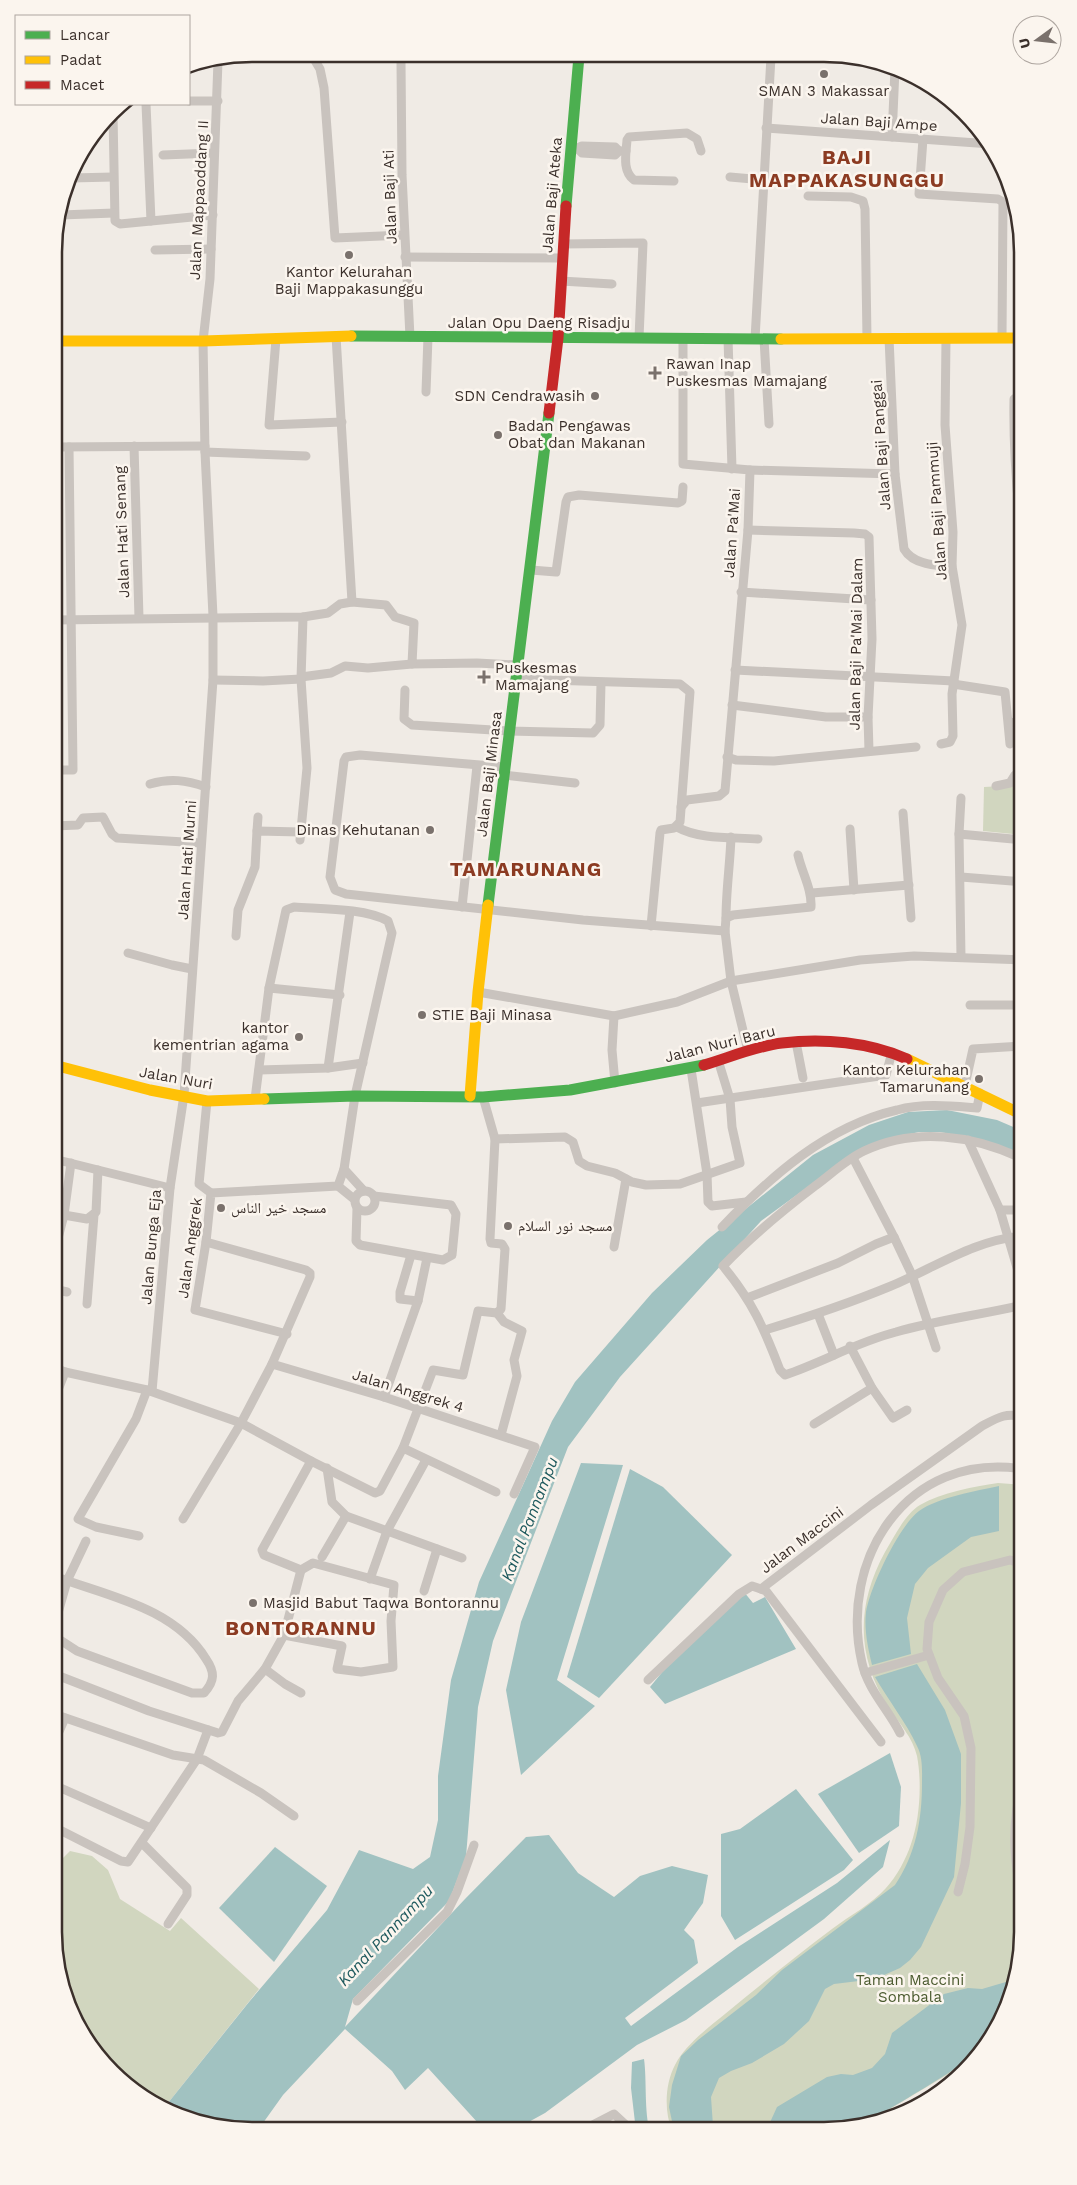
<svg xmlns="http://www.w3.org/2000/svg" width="1077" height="2185" font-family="'Work Sans','Noto Naskh Arabic',sans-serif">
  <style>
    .green { fill: #d1d6bf }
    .water { fill: #a1c2c1 }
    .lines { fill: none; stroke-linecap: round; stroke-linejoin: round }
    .street { stroke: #c9c3be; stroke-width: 9 }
    .fast { stroke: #4caf50; stroke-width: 11 }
    .slow { stroke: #ffc107; stroke-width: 11 }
    .jam { stroke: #c62828; stroke-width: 11 }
    .poi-dot { fill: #7a716c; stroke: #fbf5ee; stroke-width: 2 }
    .labels { text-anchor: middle; stroke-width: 5; stroke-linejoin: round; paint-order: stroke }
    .poi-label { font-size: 15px; fill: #3b302b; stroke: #fbf5ee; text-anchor: start }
    .street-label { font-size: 15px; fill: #3b302b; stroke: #fbf5ee }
    .park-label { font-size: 15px; fill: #4a5a2e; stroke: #fbf5ee }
    .water-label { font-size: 16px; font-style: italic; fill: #1f5a5e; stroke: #fbf5ee }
    .district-label { font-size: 20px; font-weight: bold; letter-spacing: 1px; fill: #8c3b22; stroke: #fbf5ee }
    .rim { fill: none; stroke: #3b302b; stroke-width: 2.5 }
  </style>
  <rect width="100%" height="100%" fill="#f0ebe5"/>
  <g class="green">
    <polygon points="1023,785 1023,835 983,831 984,787"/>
    <path d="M998,1483L1023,1485V1945L1013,1996L982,2054L863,2125L824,2131H672C664,2111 665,2084 675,2065C684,2046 709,2027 725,2014C760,1985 795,1957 832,1929C849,1916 872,1904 886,1888C897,1876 906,1859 911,1844C920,1819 922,1782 917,1756C913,1738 899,1723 889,1708C856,1657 856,1605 885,1552C894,1537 905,1514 920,1505C942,1492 973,1487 998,1483Z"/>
    <path d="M70,1851L92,1856L108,1870L120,1899L170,1931L181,1918L259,1989L164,2108C150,2100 133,2092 121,2082C55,2023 54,1949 54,1867Z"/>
  </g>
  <g class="water">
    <path d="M947,1110L997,1120L1023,1131V1155L966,1137L940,1132H919L897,1137L842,1162L761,1221L620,1377L568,1447L493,1641L478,1707L466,1857L449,1901L353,1999L345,2027L465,1899L526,1837L549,1835L578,1873L614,1897L640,1876L672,1866L708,1875L703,1903L684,1930L694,1940L698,1963L625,2018L631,2026L738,1947L837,1883L890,1840L883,1867L824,1919L686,2020L637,2045L545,2113L514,2130H480L478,2123L428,2068L405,2090L392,2071L345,2029L283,2095L258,2130C226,2129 192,2125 164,2108L249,2002L327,1910L359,1850L413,1869L430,1857L438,1820V1776L451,1680L479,1582L552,1421L575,1382L652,1293L707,1240L813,1155L869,1125L908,1112Z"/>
    <polygon points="581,1463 623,1465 557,1680 595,1706 521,1775 506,1690 521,1622"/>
    <polygon points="630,1469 663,1487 732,1555 599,1698 567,1677"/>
    <path d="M999,1486V1531L971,1537L928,1568L915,1584L907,1618L911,1654L872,1665C868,1648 864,1630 866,1612C870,1587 899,1526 919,1511C939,1497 976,1491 999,1486Z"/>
    <polygon points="1018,1486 1023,1486 1023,1535 1017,1534"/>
    <polygon points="744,1592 753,1603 765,1597 796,1649 665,1704 650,1687 682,1648"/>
    <path d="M917,1664L945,1710L961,1754V1803L954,1877L921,1947L910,1960L900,1968L875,1979L834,1984L825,1989L809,2021L784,2044L752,2063L731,2071L719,2078L711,2097L713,2126L719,2131H674L669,2107L672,2085L681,2056L698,2040L756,1995L782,1970L895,1885C916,1854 922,1820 922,1783C922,1771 923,1757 917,1746C906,1722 888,1700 875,1677Z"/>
    <polygon points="890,1753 901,1787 899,1826 859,1853 818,1794"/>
    <polygon points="796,1789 853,1860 844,1870 735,1940 721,1916 721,1834 740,1829"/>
    <polygon points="275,1847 327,1886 274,1962 219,1908"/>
    <path d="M1016,1979C1011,2002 999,2029 985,2048C980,2055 870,2122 858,2126C829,2135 794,2131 763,2131L767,2129L777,2107L827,2077L841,2074L853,2075L872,2068L885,2054L892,2033L944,1994L968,1988L982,1989Z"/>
    <path d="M644,2059C647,2080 644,2113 650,2131H636L631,2088L632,2062Z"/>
  </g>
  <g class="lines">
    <g class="street">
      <polyline points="311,54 320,69 324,88 335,238 404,235"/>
      <polyline points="406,55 403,56 401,62 402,175 410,337"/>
      <polyline points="189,101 218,101"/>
      <polyline points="146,104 151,221"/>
      <polyline points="113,114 115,221 120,224 213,215"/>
      <polyline points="766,128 991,144"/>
      <polyline points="892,137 895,69"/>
      <polyline points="923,139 919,194 998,199 1003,202 1002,338"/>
      <polyline points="575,149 582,146 615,147 619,151"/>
      <polyline points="578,149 582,153 615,155 619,151 626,151"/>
      <polyline points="163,155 214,153"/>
      <polyline points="730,177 764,180"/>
      <polyline points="71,178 113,177"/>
      <path d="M674,181L634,180C622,171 626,154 627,140L629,137L687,133L697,139L701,151"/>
      <polyline points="808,196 851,197 863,201 865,209 867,338"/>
      <polyline points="61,215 114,213"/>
      <polyline points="563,244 643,243 639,338"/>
      <polyline points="155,250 211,249"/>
      <polyline points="405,257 562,258"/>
      <polyline points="561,281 612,284"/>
      <polyline points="728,338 732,469"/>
      <path d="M889,338L895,474L904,549C913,565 937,566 952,566"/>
      <polyline points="276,339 269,425 342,422"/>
      <polyline points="755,339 771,57"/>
      <polyline points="764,339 769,424"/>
      <polyline points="426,392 428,337"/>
      <polyline points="134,446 139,618"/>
      <polyline points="54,447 205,446"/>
      <polyline points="205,452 306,456"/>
      <polyline points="750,470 895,474"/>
      <polyline points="748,530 854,533 865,534 869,537 872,639 868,717 869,751"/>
      <path d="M1023,548C1017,498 1013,449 1014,399L1018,396H1023"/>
      <polyline points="531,570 556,572 566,502 568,497 579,495 678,503 682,501 683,487"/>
      <polyline points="741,592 871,600"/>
      <polyline points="352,602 386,605 395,617 414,623 412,664 477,663 517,665"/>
      <polyline points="54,620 303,617 328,613 340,604 352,602 336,336"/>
      <polyline points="735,670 954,681"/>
      <polyline points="301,677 331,673 345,666 368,668 412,664"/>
      <polyline points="515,679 680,684 690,692 680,822 674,828 661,830 660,833 651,926"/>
      <polyline points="213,680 263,681 301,679"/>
      <polyline points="953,684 1005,692 1010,744"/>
      <polyline points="405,690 404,719 412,725 509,731 593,733 600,725 601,683"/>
      <polyline points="732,705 826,717 868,717"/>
      <polyline points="1009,723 1023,721"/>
      <polyline points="941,744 950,742 953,736 952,694 962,625 952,566 953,532 945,425 946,339"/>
      <polyline points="727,757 736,760 774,761 916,747"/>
      <polyline points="504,767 360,755 346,757 344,761 330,877 335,890 346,894 583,920 725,931 731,981 748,1051"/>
      <polyline points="54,770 73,770 69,447"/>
      <polyline points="503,775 575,783"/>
      <path d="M150,784C170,778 186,780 206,787"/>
      <polyline points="996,786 1010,783 1015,775 1023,774"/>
      <polyline points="961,798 959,834 961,957"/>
      <polyline points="681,807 687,800 719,796 725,791 748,530 750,470 683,464 683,338"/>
      <polyline points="903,813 911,918"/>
      <polyline points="54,826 78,825 83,818 103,817 112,834 117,838 201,843"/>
      <path d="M677,827C700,840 733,837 758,839"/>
      <polyline points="850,829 854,890"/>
      <polyline points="257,831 258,817"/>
      <polyline points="959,834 1023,840"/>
      <polyline points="300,840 307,768 301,679 303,617"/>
      <polyline points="961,877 1023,882"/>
      <polyline points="812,893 909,885"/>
      <polyline points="462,907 477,766"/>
      <path d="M726,918C726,891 730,865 731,837"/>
      <path d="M725,931L726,918L733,915L811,907C812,889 802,873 798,855"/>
      <polyline points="236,936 238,910 255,867 257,831 301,832"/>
      <polyline points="128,953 172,965 192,969"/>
      <polyline points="269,988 340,995"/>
      <polyline points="478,992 614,1016 677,1002 731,981 860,960 914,956 1023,960"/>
      <polyline points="970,1005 1023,1005"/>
      <polyline points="614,1016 612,1050 615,1083"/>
      <polyline points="796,1042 803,1078"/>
      <polyline points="328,1068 350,912"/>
      <polyline points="691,1069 707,1174 708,1202 712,1206 746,1202"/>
      <polyline points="259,1070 328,1068 363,1063"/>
      <polyline points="965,1085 973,1049 1023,1046"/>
      <polyline points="483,1097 495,1139 565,1137 573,1142 579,1161 587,1166 615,1173 632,1182 646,1185 680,1184 740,1163 732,1127 730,1099 718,1060"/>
      <path d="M255,1099L269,988L286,910L294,907C321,909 365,908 388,921L392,933L355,1096L344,1169L338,1186L211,1193L206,1242L195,1310L287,1334"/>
      <polyline points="207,1101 199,1184 211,1193"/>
      <polyline points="697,1103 886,1075 892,1052"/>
      <polyline points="968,1140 1000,1210 1023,1288"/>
      <polyline points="54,1159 170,1188"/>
      <polyline points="344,1169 364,1191"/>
      <polyline points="338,1186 354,1199"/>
      <circle cx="365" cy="1201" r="10"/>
      <polyline points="357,1208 356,1241 360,1245 443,1260 452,1255 456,1214 451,1205 374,1196"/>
      <polyline points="1000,1210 1023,1210"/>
      <polyline points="64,1215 87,1219 96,1212 98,1170"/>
      <path d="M722,1227C770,1177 827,1126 897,1110C923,1103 951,1106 977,1108L980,1093"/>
      <polyline points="894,1237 912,1275 936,1348"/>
      <polyline points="614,1247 626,1179"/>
      <polyline points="54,1254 64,1215 71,1163"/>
      <polyline points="411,1255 400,1292 400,1299 418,1301"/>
      <polyline points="54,1289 67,1292"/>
      <polyline points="747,1298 838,1263 876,1244 894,1237 853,1158"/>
      <polyline points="87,1304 94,1215"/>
      <path d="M1023,1305C980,1315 938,1320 896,1332C857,1342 823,1362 785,1375L780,1370C764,1328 752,1301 723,1266C751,1237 782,1211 815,1186C830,1175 847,1159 864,1151C915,1127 973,1135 1023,1159"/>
      <polyline points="497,1313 504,1322 522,1331 514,1360 517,1376 501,1435"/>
      <polyline points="818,1314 834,1355"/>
      <path d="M765,1330C808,1317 850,1303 891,1286C934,1268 976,1239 1023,1236"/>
      <polyline points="850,1346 872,1388 893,1418 907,1410"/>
      <polyline points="272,1364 384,1397 535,1447 514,1494"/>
      <polyline points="54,1367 65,1372 147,1390 241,1423 311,1461 375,1493 380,1491 403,1448 496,1492"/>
      <polyline points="152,1391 170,1188 184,1095 213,680 213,616 205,452 203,341 210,279 218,61"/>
      <polyline points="384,1397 418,1301 427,1258"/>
      <polyline points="54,1400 65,1372"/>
      <polyline points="814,1424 872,1388"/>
      <polyline points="403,1448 433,1370 463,1375 478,1311 497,1313 501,1309 505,1249 502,1244 491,1243 490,1239 495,1139"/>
      <polyline points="327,1468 332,1502 346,1516 462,1558"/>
      <polyline points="183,1519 241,1423 272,1364 310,1277 310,1273 306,1270 206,1242"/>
      <polyline points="139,1536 96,1527 78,1519 136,1419 147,1390"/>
      <polyline points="322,1557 346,1516"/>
      <polyline points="370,1579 387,1531 426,1460"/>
      <polyline points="424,1591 437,1549"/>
      <polyline points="54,1627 67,1581 86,1541"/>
      <polyline points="284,1635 342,1646 337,1669 361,1672 393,1667 391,1621 394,1585 313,1563 301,1570"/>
      <path d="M54,1636L77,1651L192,1693H204C215,1681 215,1672 206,1659C174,1607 107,1596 54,1576"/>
      <polyline points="265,1669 285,1684 301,1693"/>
      <polyline points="865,1673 929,1655"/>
      <polyline points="54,1674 149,1711 218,1733 222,1732 238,1701 265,1669 284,1635 301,1570 264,1555 262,1550 311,1461"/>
      <polyline points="648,1680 739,1594 752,1586 761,1589"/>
      <polyline points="54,1714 173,1755 204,1760 261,1793 294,1816"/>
      <path d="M900,1733C888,1709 868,1690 862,1663C838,1559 907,1451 1023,1469"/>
      <path d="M881,1742L766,1591L761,1589L871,1505L982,1426C997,1418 1006,1412 1023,1417"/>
      <polyline points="54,1743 65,1718"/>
      <polyline points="54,1785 151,1828"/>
      <polyline points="54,1827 121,1861 128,1862 197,1759 208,1730"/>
      <polyline points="142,1843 187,1888 187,1895 168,1924"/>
      <polyline points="958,1892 965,1864 970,1827 971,1748 964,1716 938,1678 927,1649 929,1622 943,1590 963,1572 1010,1560 1023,1564"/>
      <path d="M1023,1906C1013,1857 1011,1826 1023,1777"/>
      <polyline points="357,2001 447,1912 457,1892 474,1845"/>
      <polyline points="581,2131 614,2114 627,2126 628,2131"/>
    </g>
    <g class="fast">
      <polyline points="566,206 579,56"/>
      <polyline points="351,336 781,339"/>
      <polyline points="488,905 549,413"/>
      <polyline points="264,1099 355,1096 483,1097 570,1090 704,1065"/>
    </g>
    <g class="slow">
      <polyline points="781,339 1023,338"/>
      <polyline points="54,341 203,341 351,336"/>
      <polyline points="907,1059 1023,1115"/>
      <polyline points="54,1065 150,1090 207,1101 264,1099"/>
      <polyline points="470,1096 478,992 488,905"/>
    </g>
    <g class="jam">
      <polyline points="549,413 558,338 566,206"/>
      <path d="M704,1065C728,1058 756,1046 782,1043C823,1038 869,1042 907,1059"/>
    </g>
  </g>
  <g class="poi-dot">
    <circle cx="824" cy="74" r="5"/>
    <circle cx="349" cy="255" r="5"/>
    <path d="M652.5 365.5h5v5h5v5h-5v5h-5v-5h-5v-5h5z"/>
    <circle cx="595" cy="396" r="5"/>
    <circle cx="498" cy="435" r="5"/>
    <path d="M481.5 669.5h5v5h5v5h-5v5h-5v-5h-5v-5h5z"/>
    <circle cx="430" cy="830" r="5"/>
    <circle cx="422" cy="1015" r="5"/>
    <circle cx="299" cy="1037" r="5"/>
    <circle cx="979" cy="1079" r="5"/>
    <circle cx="221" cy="1208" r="5"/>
    <circle cx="508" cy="1226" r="5"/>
    <circle cx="253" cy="1603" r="5"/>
  </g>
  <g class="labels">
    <g class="poi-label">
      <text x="824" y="96" text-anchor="middle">SMAN 3 Makassar</text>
      <text x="349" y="277" text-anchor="middle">Kantor Kelurahan<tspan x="349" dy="17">Baji Mappakasunggu</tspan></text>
      <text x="666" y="369">Rawan Inap<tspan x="666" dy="17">Puskesmas Mamajang</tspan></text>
      <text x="585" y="401" text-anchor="end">SDN Cendrawasih</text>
      <text x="508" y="431">Badan Pengawas<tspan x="508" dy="17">Obat dan Makanan</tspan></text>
      <text x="495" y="673">Puskesmas<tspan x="495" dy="17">Mamajang</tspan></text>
      <text x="420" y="835" text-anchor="end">Dinas Kehutanan</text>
      <text x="432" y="1020">STIE Baji Minasa</text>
      <text x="289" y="1033" text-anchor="end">kantor<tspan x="289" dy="17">kementrian agama</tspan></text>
      <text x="969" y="1075" text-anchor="end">Kantor Kelurahan<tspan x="969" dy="17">Tamarunang</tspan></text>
      <text x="231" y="1213">مسجد خير الناس</text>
      <text x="518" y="1231">مسجد نور السلام</text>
      <text x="263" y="1608">Masjid Babut Taqwa Bontorannu</text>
    </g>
    <g class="street-label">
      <text transform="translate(879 122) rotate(4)" y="5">Jalan Baji Ampe</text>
      <text transform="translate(552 195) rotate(-85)" y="5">Jalan Baji Ateka</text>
      <text transform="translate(390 197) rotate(-92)" y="5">Jalan Baji Ati</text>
      <text transform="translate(199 200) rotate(-87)" y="5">Jalan Mappaoddang II</text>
      <text x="539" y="328">Jalan Opu Daeng Risadju</text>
      <text transform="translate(881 445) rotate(-94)" y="5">Jalan Baji Panggai</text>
      <text transform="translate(937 511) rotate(-94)" y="5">Jalan Baji Pammuji</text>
      <text transform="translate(122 532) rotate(-92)" y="5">Jalan Hati Senang</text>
      <text transform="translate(732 533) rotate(-86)" y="5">Jalan Pa'Mai</text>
      <text transform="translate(856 644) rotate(-89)" y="5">Jalan Baji Pa'Mai Dalam</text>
      <text transform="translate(489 774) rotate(-83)" y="5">Jalan Baji Minasa</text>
      <text transform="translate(187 860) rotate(-86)" y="5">Jalan Hati Murni</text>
      <text transform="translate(720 1044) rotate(-14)" y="5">Jalan Nuri Baru</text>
      <text transform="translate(176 1078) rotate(10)" y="5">Jalan Nuri</text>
      <text transform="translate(151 1247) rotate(-85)" y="5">Jalan Bunga Eja</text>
      <text transform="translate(190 1248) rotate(-82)" y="5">Jalan Anggrek</text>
      <text transform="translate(408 1391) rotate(17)" y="5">Jalan Anggrek 4</text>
      <text transform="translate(802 1540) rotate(-37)" y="5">Jalan Maccini</text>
    </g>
    <g class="park-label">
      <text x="910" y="1985">Taman Maccini<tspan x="910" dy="17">Sombala</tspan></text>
    </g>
    <g class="water-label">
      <text transform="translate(529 1519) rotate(-69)" y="6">Kanal Pannampu</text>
      <text transform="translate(385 1935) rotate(-47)" y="6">Kanal Pannampu</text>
    </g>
    <g class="district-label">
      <text x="847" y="164">BAJI<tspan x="847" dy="23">MAPPAKASUNGGU</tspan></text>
      <text x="526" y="876">TAMARUNANG</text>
      <text x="301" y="1635">BONTORANNU</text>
    </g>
  </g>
  <path d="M0 0H1077V2185H0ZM252 62H824A190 190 0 0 1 1014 252V1932A190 190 0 0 1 824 2122H252A190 190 0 0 1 62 1932V252A190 190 0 0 1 252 62Z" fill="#fbf5ee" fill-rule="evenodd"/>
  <path class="rim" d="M252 62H824A190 190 0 0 1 1014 252V1932A190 190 0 0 1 824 2122H252A190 190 0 0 1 62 1932V252A190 190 0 0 1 252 62Z"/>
  <rect x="15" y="15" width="175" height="90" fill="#fbf5ee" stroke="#aea6a0"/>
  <rect x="25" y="31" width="25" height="8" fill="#4caf50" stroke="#aea6a0"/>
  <text x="60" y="40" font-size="15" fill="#3b302b">Lancar</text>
  <rect x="25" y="56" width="25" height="8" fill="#ffc107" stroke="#aea6a0"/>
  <text x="60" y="65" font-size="15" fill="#3b302b">Padat</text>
  <rect x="25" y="81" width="25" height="8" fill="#c62828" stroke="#aea6a0"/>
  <text x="60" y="90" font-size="15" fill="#3b302b">Macet</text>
  <g transform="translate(1037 40) rotate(255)"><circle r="24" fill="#fbf5ee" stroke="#aea6a0"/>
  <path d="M0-4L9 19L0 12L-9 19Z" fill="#7a716c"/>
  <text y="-8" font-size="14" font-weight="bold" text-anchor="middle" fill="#3b302b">U</text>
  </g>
</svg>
